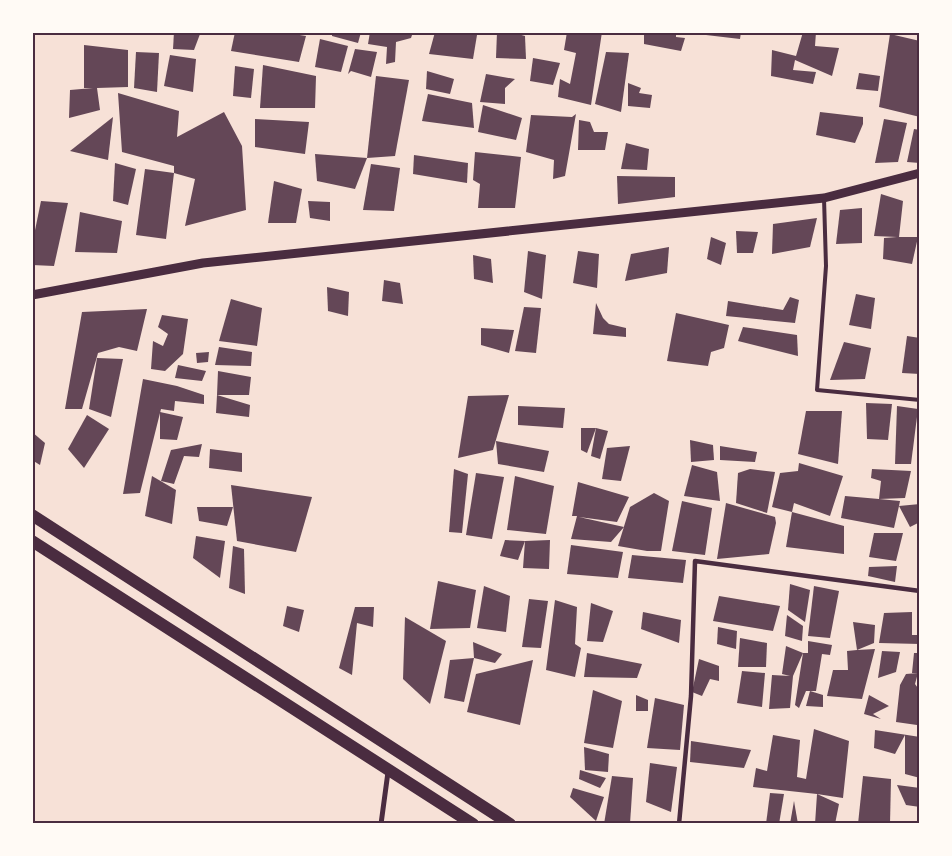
<svg xmlns="http://www.w3.org/2000/svg" width="952" height="856" font-family="'Alegreya Sans',sans-serif">
  <style>
    .building { fill: #644757 }
    .lines { fill: none; stroke-linecap: round; stroke-linejoin: round }
    .service { stroke: #4a2c40; stroke-width: 4 }
    .pedestrian { stroke: #4a2c40; stroke-width: 4.5 }
    .minor { stroke: #4a2c40; stroke-width: 5 }
    .tertiary { stroke: #4a2c40; stroke-width: 9 }
    .primary { stroke: #4a2c40; stroke-width: 12 }
    .neatline { fill: none; stroke: #4a2c40; stroke-width: 2 }
  </style>
  <rect width="100%" height="100%" fill="#f7e1d7"/>
  <g class="building">
    <polygon points="174,32 195,32 200,34 194,50 173,49"/>
    <polygon points="235,32 281,32 306,36 299,62 231,51"/>
    <polygon points="332,32 361,32 358,43 332,36"/>
    <polygon points="370,32 413,32 411,38 396,42 395,62 386,64 387,47 368,44"/>
    <polygon points="435,32 459,32 477,35 473,59 429,54"/>
    <polygon points="497,32 511,32 525,36 526,59 496,58"/>
    <polygon points="567,32 602,32 591,105 558,97 560,79 570,84 576,53 564,50"/>
    <polygon points="644,32 676,32 676,37 685,38 681,51 644,44"/>
    <polygon points="706,32 741,32 740,39 706,35"/>
    <polygon points="803,32 816,32 815,46 839,48 832,76 795,60 793,70 816,72 813,84 771,76 772,50 796,56"/>
    <polygon points="890,34 920,41 920,117 879,107"/>
    <polygon points="320,39 348,46 341,72 315,67"/>
    <polygon points="84,45 128,50 128,87 97,88 100,110 69,118 70,90 93,88 84,88"/>
    <polygon points="355,49 377,52 371,77 351,71 348,74"/>
    <polygon points="136,52 159,53 157,92 134,88"/>
    <polygon points="606,52 629,53 621,112 595,104"/>
    <polygon points="170,55 196,59 193,92 164,86"/>
    <polygon points="533,58 560,63 553,85 530,81"/>
    <polygon points="263,65 316,76 315,108 260,108"/>
    <polygon points="235,66 254,69 251,98 233,96"/>
    <polygon points="427,71 454,79 450,94 426,89"/>
    <polygon points="859,73 880,76 878,91 856,89"/>
    <polygon points="486,74 515,79 505,88 505,104 480,102"/>
    <polygon points="376,76 409,80 395,156 367,158"/>
    <polygon points="628,83 641,88 639,93 652,95 650,108 628,106"/>
    <polygon points="118,93 179,111 177,137 224,112 242,146 246,210 185,226 195,179 174,173 166,239 136,235 145,169 174,173 174,166 122,152"/>
    <polygon points="428,94 472,103 474,128 422,121"/>
    <polygon points="483,105 522,118 516,140 478,132"/>
    <polygon points="820,112 863,117 863,124 855,143 816,135"/>
    <polygon points="576,114 565,176 553,179 554,160 526,152 531,115 572,117"/>
    <polygon points="113,117 108,160 70,151"/>
    <polygon points="255,119 309,122 305,154 255,147"/>
    <polygon points="884,119 907,123 898,162 875,163"/>
    <polygon points="579,120 590,122 594,132 608,132 605,150 578,150"/>
    <polygon points="914,129 920,130 920,163 907,162"/>
    <polygon points="626,143 649,149 647,170 621,169"/>
    <polygon points="475,152 521,157 515,208 478,208 480,184 473,180"/>
    <polygon points="315,154 367,158 355,189 317,181"/>
    <polygon points="414,155 468,163 467,183 413,174"/>
    <polygon points="115,163 136,169 128,205 113,201"/>
    <polygon points="371,164 400,168 394,211 363,210"/>
    <polygon points="617,176 675,177 675,197 618,204"/>
    <polygon points="274,181 302,189 296,223 268,223"/>
    <polygon points="881,194 903,201 899,237 918,237 912,264 883,259 884,238 897,237 874,236"/>
    <polygon points="41,201 68,203 54,266 32,265 32,245"/>
    <polygon points="308,201 330,202 330,221 310,218"/>
    <polygon points="862,208 862,243 836,244 840,210"/>
    <polygon points="80,212 122,221 117,253 75,252"/>
    <polygon points="817,218 810,247 772,254 773,224"/>
    <polygon points="736,231 758,232 753,253 737,253"/>
    <polygon points="711,237 726,243 721,265 707,259"/>
    <polygon points="669,247 667,273 625,281 631,254"/>
    <polygon points="528,251 546,255 542,299 524,292"/>
    <polygon points="578,251 599,254 597,288 573,283"/>
    <polygon points="473,255 491,259 493,283 474,279"/>
    <polygon points="384,280 400,283 403,304 382,301"/>
    <polygon points="327,287 349,292 348,316 328,311"/>
    <polygon points="856,294 875,298 871,329 849,325"/>
    <polygon points="790,297 799,300 795,323 726,316 728,301 783,310"/>
    <polygon points="231,299 262,308 257,346 219,341"/>
    <polygon points="596,303 603,318 609,324 626,328 626,337 593,334"/>
    <polygon points="524,307 541,308 536,353 515,351"/>
    <polygon points="147,309 137,351 119,347 98,353 82,409 65,409 82,312"/>
    <polygon points="676,313 729,325 724,348 711,352 708,366 667,361"/>
    <polygon points="162,315 188,319 183,354 165,371 151,369 153,341 163,346 168,334 158,327"/>
    <polygon points="743,327 797,335 798,356 738,341"/>
    <polygon points="481,328 514,330 509,353 481,345"/>
    <polygon points="907,336 920,338 920,374 902,373"/>
    <polygon points="844,342 871,348 865,379 830,380"/>
    <polygon points="219,347 252,352 251,366 215,365"/>
    <polygon points="209,352 208,362 197,363 196,353"/>
    <polygon points="97,358 123,359 111,417 89,409"/>
    <polygon points="178,365 206,371 202,381 175,378"/>
    <polygon points="218,371 251,377 249,395 217,395 250,405 249,417 216,413 217,395"/>
    <polygon points="143,379 177,386 204,395 204,404 175,401 174,411 161,409 140,493 123,494"/>
    <polygon points="509,395 493,450 458,458 468,396"/>
    <polygon points="866,403 892,404 888,440 867,439"/>
    <polygon points="518,406 565,408 563,428 518,425"/>
    <polygon points="897,406 918,409 911,464 895,464"/>
    <polygon points="806,411 842,411 838,464 798,454"/>
    <polygon points="160,412 183,417 177,440 160,439"/>
    <polygon points="87,415 109,429 84,468 68,449"/>
    <polygon points="581,428 596,428 587,453 581,450"/>
    <polygon points="596,428 608,431 600,459 591,456"/>
    <polygon points="32,432 45,443 40,465 32,460"/>
    <polygon points="690,440 713,445 714,460 691,462"/>
    <polygon points="496,441 549,451 544,472 498,464"/>
    <polygon points="202,444 199,457 184,456 174,484 161,481 171,450"/>
    <polygon points="630,446 621,481 602,479 607,448"/>
    <polygon points="720,446 757,452 755,462 720,460"/>
    <polygon points="210,449 242,453 242,472 209,468"/>
    <polygon points="799,463 843,476 830,516 794,503 792,512 772,507 780,473 798,471"/>
    <polygon points="692,465 717,472 720,501 684,496"/>
    <polygon points="454,469 468,474 462,533 449,532"/>
    <polygon points="750,469 775,472 767,513 736,503 738,473"/>
    <polygon points="872,469 911,471 905,498 879,499 900,501 899,506 920,504 920,522 910,527 899,506 894,528 841,518 845,496 879,499 881,481 871,478"/>
    <polygon points="476,473 504,477 492,539 466,535"/>
    <polygon points="152,476 176,490 172,524 145,516"/>
    <polygon points="515,476 554,486 546,534 507,530"/>
    <polygon points="578,482 629,497 617,522 579,517 624,527 611,542 571,539 577,516 572,516"/>
    <polygon points="231,485 312,497 296,552 237,541"/>
    <polygon points="654,493 669,501 661,551 647,551 618,546 630,507"/>
    <polygon points="682,501 712,508 705,555 672,551"/>
    <polygon points="726,503 775,517 776,523 769,554 717,559"/>
    <polygon points="197,507 233,507 227,526 199,521"/>
    <polygon points="792,512 844,526 844,554 786,547"/>
    <polygon points="874,533 903,533 896,561 869,557"/>
    <polygon points="196,536 225,541 220,578 193,558"/>
    <polygon points="505,540 525,541 550,540 549,569 523,568 525,541 518,560 500,556"/>
    <polygon points="571,545 623,552 618,578 567,574"/>
    <polygon points="233,546 244,549 245,594 229,588"/>
    <polygon points="632,555 686,560 683,583 628,578"/>
    <polygon points="897,566 895,582 868,576 869,567"/>
    <polygon points="438,581 476,590 470,628 430,629"/>
    <polygon points="790,584 810,590 805,622 788,610"/>
    <polygon points="484,586 510,596 506,632 477,628"/>
    <polygon points="814,586 839,591 830,638 808,636"/>
    <polygon points="719,596 780,606 773,631 713,621"/>
    <polygon points="529,599 548,601 541,648 522,647"/>
    <polygon points="555,600 577,607 575,644 581,648 575,677 546,670"/>
    <polygon points="591,603 613,611 603,642 587,641"/>
    <polygon points="287,606 304,610 299,632 283,626"/>
    <polygon points="355,607 374,607 373,627 357,623 352,675 339,668"/>
    <polygon points="643,612 681,620 679,643 641,629"/>
    <polygon points="912,612 912,635 920,635 920,644 879,643 884,613"/>
    <polygon points="787,615 803,626 802,641 785,636"/>
    <polygon points="405,617 446,641 430,704 403,679"/>
    <polygon points="853,622 875,625 874,643 857,650 875,649 862,699 827,696 833,670 848,670 847,651 857,650"/>
    <polygon points="718,627 737,631 736,649 717,644"/>
    <polygon points="740,638 767,643 766,667 738,667"/>
    <polygon points="808,641 832,645 830,655 822,654 816,691 806,691 799,708 795,705 803,653 793,676 790,708 769,709 772,675 790,676 782,674 786,646 803,653 808,653"/>
    <polygon points="473,642 502,654 495,663 474,658"/>
    <polygon points="882,651 900,652 896,672 878,678"/>
    <polygon points="587,653 642,664 637,678 584,677"/>
    <polygon points="914,653 920,653 920,673 918,673 915,684 920,691 917,725 896,722 900,685 906,674 918,673 912,673"/>
    <polygon points="474,658 464,702 444,698 450,660"/>
    <polygon points="699,659 719,666 719,681 710,679 702,696 692,692"/>
    <polygon points="533,660 520,725 467,712 476,674"/>
    <polygon points="742,671 765,673 762,707 737,703"/>
    <polygon points="593,690 622,701 613,748 584,743"/>
    <polygon points="810,691 823,695 823,707 806,706"/>
    <polygon points="636,695 648,700 648,711 636,711"/>
    <polygon points="869,695 889,706 873,714 881,719 864,714"/>
    <polygon points="655,698 684,705 680,750 647,748"/>
    <polygon points="814,729 849,741 843,798 817,794 839,804 835,824 815,824 817,794 753,787 756,768 767,771 773,735 800,740 797,777 806,779"/>
    <polygon points="875,730 920,737 920,778 905,774 905,735 895,754 874,748"/>
    <polygon points="691,741 751,750 744,768 690,762"/>
    <polygon points="584,747 609,754 608,772 585,770"/>
    <polygon points="650,763 677,767 671,812 646,802"/>
    <polygon points="580,770 606,778 600,788 579,779"/>
    <polygon points="612,776 633,778 630,824 604,824"/>
    <polygon points="863,776 891,779 890,824 858,824"/>
    <polygon points="897,785 920,788 920,807 906,805"/>
    <polygon points="573,788 604,797 596,821 570,797"/>
    <polygon points="770,793 784,794 779,824 766,824"/>
    <polygon points="794,801 798,824 790,824"/>
  </g>
  <g class="lines">
    <polyline class="service" points="824,198 826,266 817,390 920,400"/>
    <polyline class="pedestrian" points="679,824 691,696 695,561 920,591"/>
    <polyline class="minor" points="381,824 388,772"/>
    <polyline class="tertiary" points="32,295 203,263 824,198 920,173"/>
    <g class="primary">
      <polyline points="32,515 510,824"/>
      <polyline points="32,541 473,824"/>
    </g>
  </g>
  <rect width="952" height="856" fill="none" stroke="#fffaf5" stroke-width="68"/>
  <rect x="34" y="34" width="884" height="788" class="neatline"/>
</svg>
